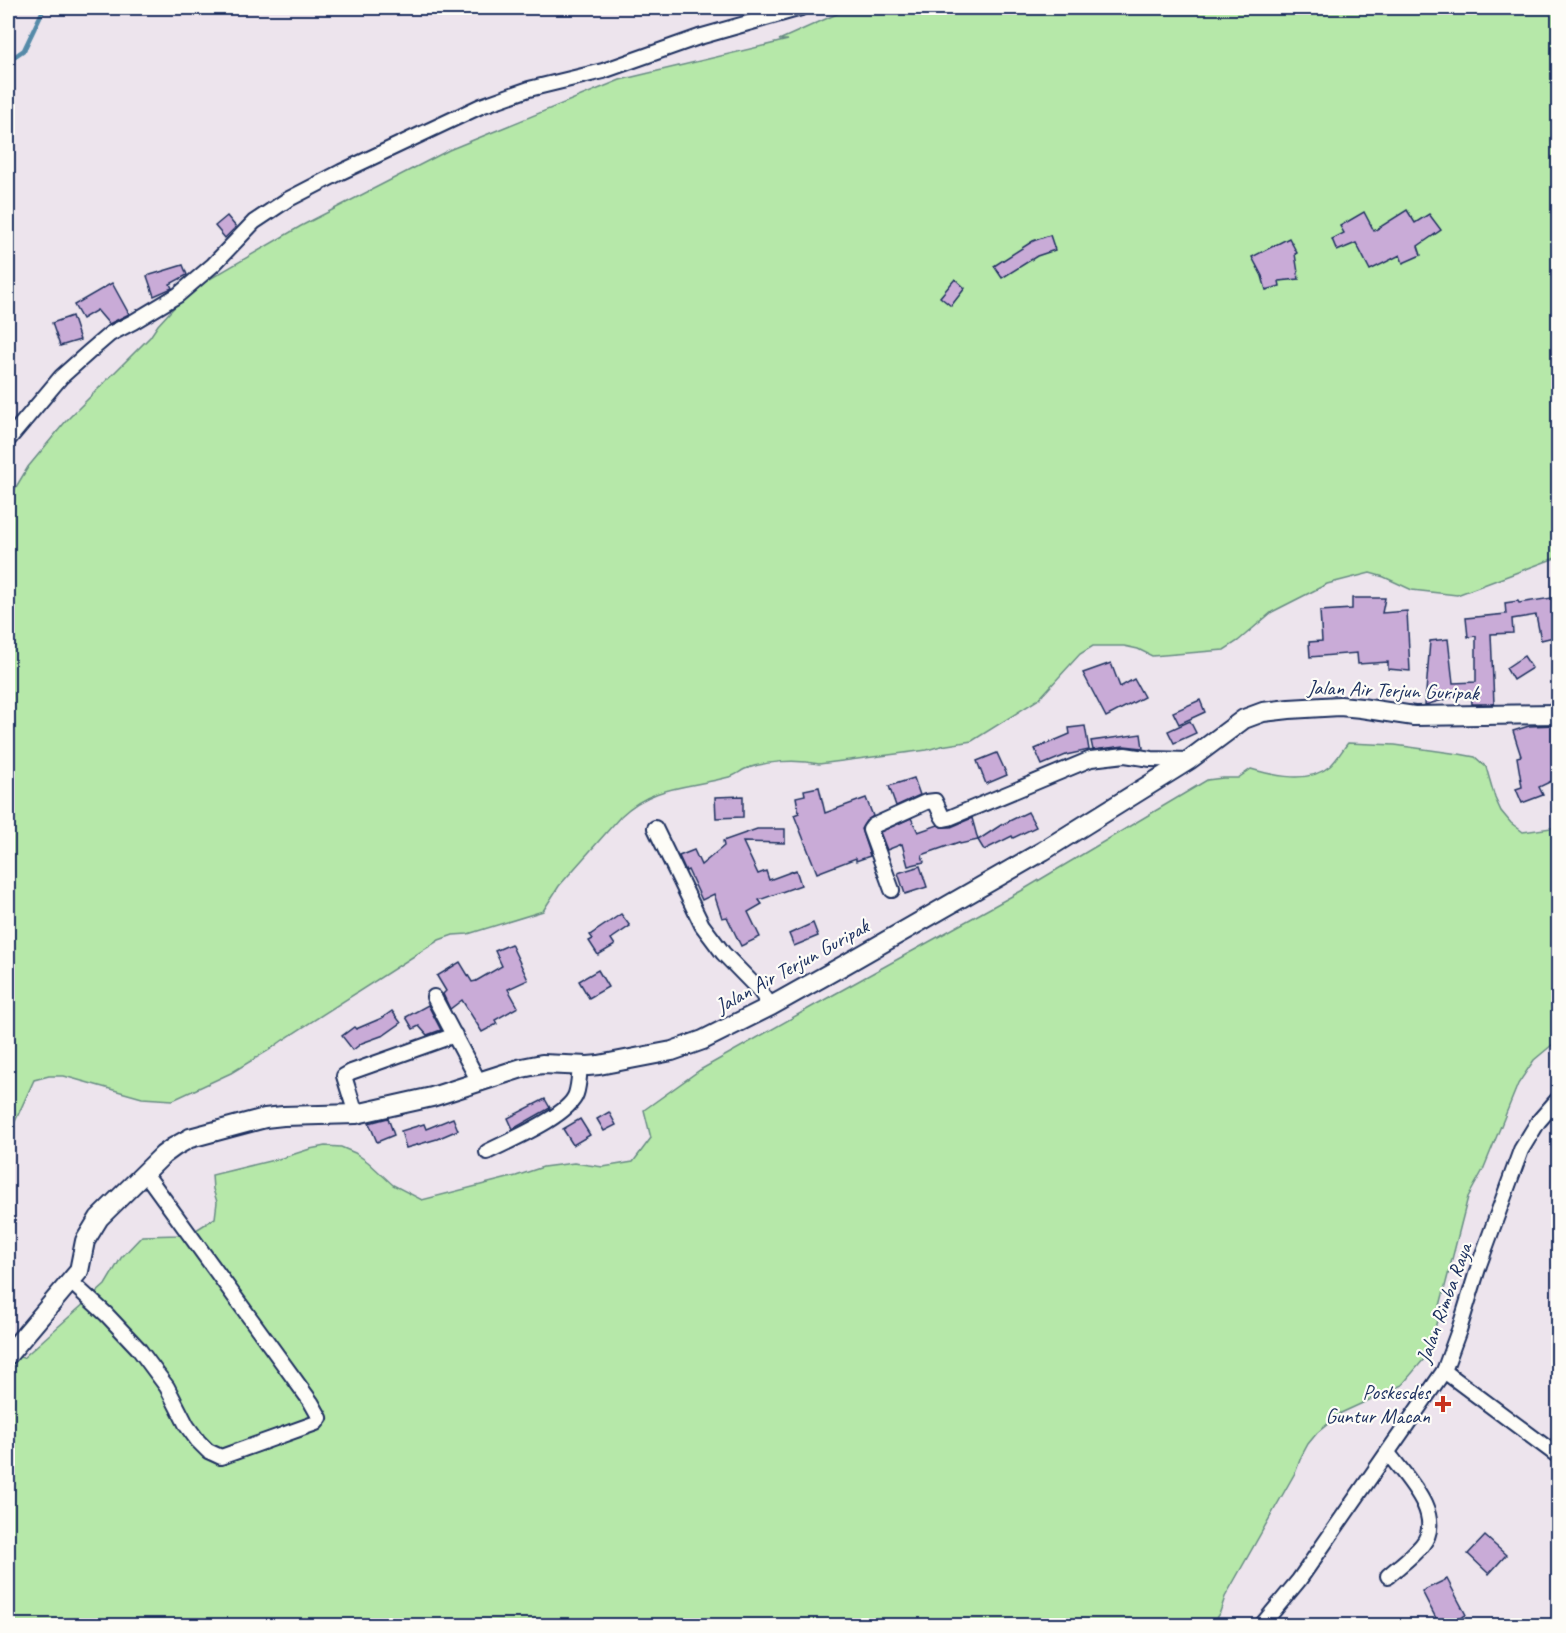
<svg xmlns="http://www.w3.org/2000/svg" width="1566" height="1633" font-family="Caveat,sans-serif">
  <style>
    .green { fill: #b6e8a9; stroke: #688c84; stroke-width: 1.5 }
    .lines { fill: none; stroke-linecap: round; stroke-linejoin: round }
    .stream { stroke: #548aa8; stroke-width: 4.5 }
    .building { fill: #c9abd7; stroke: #1b2f5e; stroke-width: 1.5 }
    .street-casing { stroke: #1b2f5e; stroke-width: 18 }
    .secondary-casing { stroke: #1b2f5e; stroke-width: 22 }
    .street { stroke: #fdfcf7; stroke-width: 14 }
    .secondary { stroke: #fdfcf7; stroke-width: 18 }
    .poi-dot { fill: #c8321e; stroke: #fdfcf7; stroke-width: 2 }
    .labels { text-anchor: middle; stroke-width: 4.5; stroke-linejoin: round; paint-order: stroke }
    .street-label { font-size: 21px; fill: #1b2f5e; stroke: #fdfcf7 }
    .poi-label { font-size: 21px; fill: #1b2f5e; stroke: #fdfcf7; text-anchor: end }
  </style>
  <rect width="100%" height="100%" fill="#ede4ed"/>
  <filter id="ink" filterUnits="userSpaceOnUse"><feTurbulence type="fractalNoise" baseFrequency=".0167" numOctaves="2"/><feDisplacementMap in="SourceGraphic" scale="12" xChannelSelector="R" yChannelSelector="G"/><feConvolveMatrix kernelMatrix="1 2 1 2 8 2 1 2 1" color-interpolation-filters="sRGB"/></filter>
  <g filter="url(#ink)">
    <g class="green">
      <path d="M850,8H1558V557L1457,595L1412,590L1384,577L1370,573L1327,584L1272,612L1238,641L1224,650L1152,656L1138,649L1124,646H1093L1080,654L1039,699L972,741L941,746L927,750L819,764C796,759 767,761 745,769C739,772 735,776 729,777C689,788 653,785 621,816L559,886L543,911L468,934L453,935L439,940L283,1040L269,1050L231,1073L173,1100L142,1098L64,1076H49L34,1080L8,1137V499L10,497L28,467L66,421L150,337L158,325L179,302L201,284L301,226L449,150L620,80L788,40H779Z"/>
      <path d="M1348,743L1395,745L1459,754L1475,757L1486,767L1495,798L1501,811L1511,823L1523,832L1558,827V1040L1534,1060L1518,1084L1483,1170L1468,1197L1440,1306L1430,1352L1402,1385L1341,1413L1317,1433L1308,1444L1301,1457L1296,1471L1225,1597L1220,1612L1212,1625H8V1354L23,1358L105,1285L121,1258L142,1236L179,1235L193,1232L215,1218L217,1202L213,1189L212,1175L282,1158L310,1149L325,1146L341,1147L355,1153L368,1162L393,1185L422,1200L516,1176L543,1167L574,1163L603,1167L633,1162L651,1138L644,1110L700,1070L815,1005L1021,891L1207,780L1223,778H1238L1251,769C1275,776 1309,784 1330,766C1337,760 1342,750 1348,743Z"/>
    </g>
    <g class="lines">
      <polyline class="stream" points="8,61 24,50 44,8"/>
    </g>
    <g class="building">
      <polygon points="1407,210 1415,223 1429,214 1441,230 1418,246 1421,255 1403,263 1400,255 1370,270 1356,243 1337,251 1332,239 1344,233 1340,226 1364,212 1374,231"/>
      <polygon points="227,216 236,227 225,238 215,226"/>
      <polygon points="1050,235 1055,250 1037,256 1002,278 994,266 1033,241"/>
      <polygon points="1289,238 1297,253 1295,254 1299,279 1279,281 1280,286 1266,290 1262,276 1252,257"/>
      <polygon points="183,265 187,275 170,284 172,288 154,296 147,276"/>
      <polygon points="955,279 965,288 951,306 940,297"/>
      <polygon points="112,283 129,314 109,324 97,310 82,319 74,305"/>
      <polygon points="72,316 80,340 60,346 52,323"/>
      <polygon points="1558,597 1558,636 1541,640 1536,615 1512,619 1513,633 1491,634 1494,704 1472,704 1471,692 1425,705 1430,641 1448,639 1453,683 1476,682 1476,636 1468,637 1466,618 1506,614 1505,603 1518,601 1519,603"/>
      <polygon points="1352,598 1385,598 1382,613 1407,611 1410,671 1388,669 1388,662 1358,664 1357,653 1310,657 1309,642 1322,641 1320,611 1352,609"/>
      <polygon points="1524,656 1532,668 1513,680 1506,668"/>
      <polygon points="1111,663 1120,687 1134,679 1144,697 1106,717 1083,673"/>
      <polygon points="1200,700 1205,712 1179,724 1173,712"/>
      <polygon points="1190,721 1196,733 1174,743 1168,731"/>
      <polygon points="1558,725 1558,778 1539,787 1543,795 1522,803 1516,789 1522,787 1517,757 1521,756 1513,731 1529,726"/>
      <polygon points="1085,726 1089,750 1066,755 1042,765 1035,749 1070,734 1069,728"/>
      <polygon points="1141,734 1143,748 1124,746 1093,750 1091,741"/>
      <polygon points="997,753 1007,775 986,784 977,761"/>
      <polygon points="914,778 920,795 896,806 889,786"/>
      <polygon points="819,787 825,813 866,798 873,816 866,821 861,829 870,856 856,861 856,858 817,873 794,815 799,813 796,797 805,795 804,790"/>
      <polygon points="743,796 743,817 716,818 715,797"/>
      <polygon points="1028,812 1036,827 1013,838 1012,836 984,850 978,840 1001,825"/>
      <polygon points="911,818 918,832 938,825 941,827 951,827 972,818 978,840 960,844 959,842 922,855 924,862 908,866 902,844 887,850 880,832"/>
      <polygon points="757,829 785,829 785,843 743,842 758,874 766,871 769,880 796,870 801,885 759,900 762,904 748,912 760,937 741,946 727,917 722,918 714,894 702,900 688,870 686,871 679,856 694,850 701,865 724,846 723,841"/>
      <polygon points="920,866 927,887 905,894 898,873"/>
      <polygon points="621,914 630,926 611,939 615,945 598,955 589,941 593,939 590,935"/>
      <polygon points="813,923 818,936 794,946 789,934"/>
      <polygon points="511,944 528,980 508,989 518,1007 495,1020 497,1024 482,1032 462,1000 450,1009 443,994 446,991 437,976 460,962 472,982 476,981 502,966 495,951"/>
      <polygon points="598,970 608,987 589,998 579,981"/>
      <polygon points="428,1005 441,1030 427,1035 419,1026 413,1029 406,1017"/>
      <polygon points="392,1011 401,1023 384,1035 362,1043 353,1050 342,1036 354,1027 356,1029 382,1018"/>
      <polygon points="545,1099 550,1108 513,1129 508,1118"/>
      <polygon points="609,1112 616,1125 604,1131 597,1119"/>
      <polygon points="388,1118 394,1135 377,1142 369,1123"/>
      <polygon points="453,1118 458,1130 437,1139 406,1148 401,1131 424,1124 426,1129"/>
      <polygon points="580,1119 590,1135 573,1145 563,1129"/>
      <polygon points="1485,1536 1506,1555 1489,1574 1468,1554"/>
      <polygon points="1447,1579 1466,1615 1445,1626 1440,1626 1422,1591"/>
    </g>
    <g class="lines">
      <defs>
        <g id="street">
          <polyline points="8,440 61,377 89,352 110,334 133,322 178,295 213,265 254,222 287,200 341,172 481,106 529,89 603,71 699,37 801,8"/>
          <polyline points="655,828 702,925 723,953 760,991 771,1006"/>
          <polyline points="892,890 870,830 873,826 926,802 935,801 942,816 944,819 949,818 1091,759 1125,755 1151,759 1189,760"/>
          <polyline points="434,997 479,1082"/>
          <polyline points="356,1114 344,1076 351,1072 455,1035"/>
          <path d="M487,1152C508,1141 569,1116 576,1094C579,1085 579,1075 580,1066"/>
          <polyline points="71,1282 106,1314 138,1348 167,1387 187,1426 198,1441 208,1451 221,1457 316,1423 320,1418 311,1402 145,1173"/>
          <polyline points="1444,1371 1558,1456"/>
          <path d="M1388,1576C1399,1566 1412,1557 1422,1545C1446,1516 1405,1476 1388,1453"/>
          <polyline points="1261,1626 1299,1580 1444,1371 1459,1330 1479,1265 1521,1150 1538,1122 1558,1099"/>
        </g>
        <polyline id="secondary" points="8,1355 79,1271 85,1241 99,1218 163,1155 174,1147 190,1138 265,1118 283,1116 356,1114 432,1097 522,1068 542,1064 588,1066 599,1065 672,1051 703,1040 771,1006 846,964 1043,851 1189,760 1244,719 1263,712 1289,709 1340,706 1361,708 1414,716 1558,714"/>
      </defs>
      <use href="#street" class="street-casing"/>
      <use href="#secondary" class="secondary-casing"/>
      <use href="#street" class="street"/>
      <use href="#secondary" class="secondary"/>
    </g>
  </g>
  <path class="poi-dot" d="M1440 1395h6v6h6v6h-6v6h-6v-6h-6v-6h6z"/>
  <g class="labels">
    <g class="street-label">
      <text transform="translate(1393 690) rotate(2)" y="7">Jalan Air Terjun Guripak</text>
      <text transform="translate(792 966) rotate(-29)" y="7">Jalan Air Terjun Guripak</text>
      <text transform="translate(1444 1303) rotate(-70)" y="7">Jalan Rimba Raya</text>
    </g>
    <g class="poi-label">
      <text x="1430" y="1399">Poskesdes<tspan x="1430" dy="24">Guntur Macan</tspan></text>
    </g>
  </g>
  <rect width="1566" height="1633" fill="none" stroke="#fdfcf7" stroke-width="30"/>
  <rect x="15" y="15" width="1536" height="1603" fill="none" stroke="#1b2f5e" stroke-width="2" filter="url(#ink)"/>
</svg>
